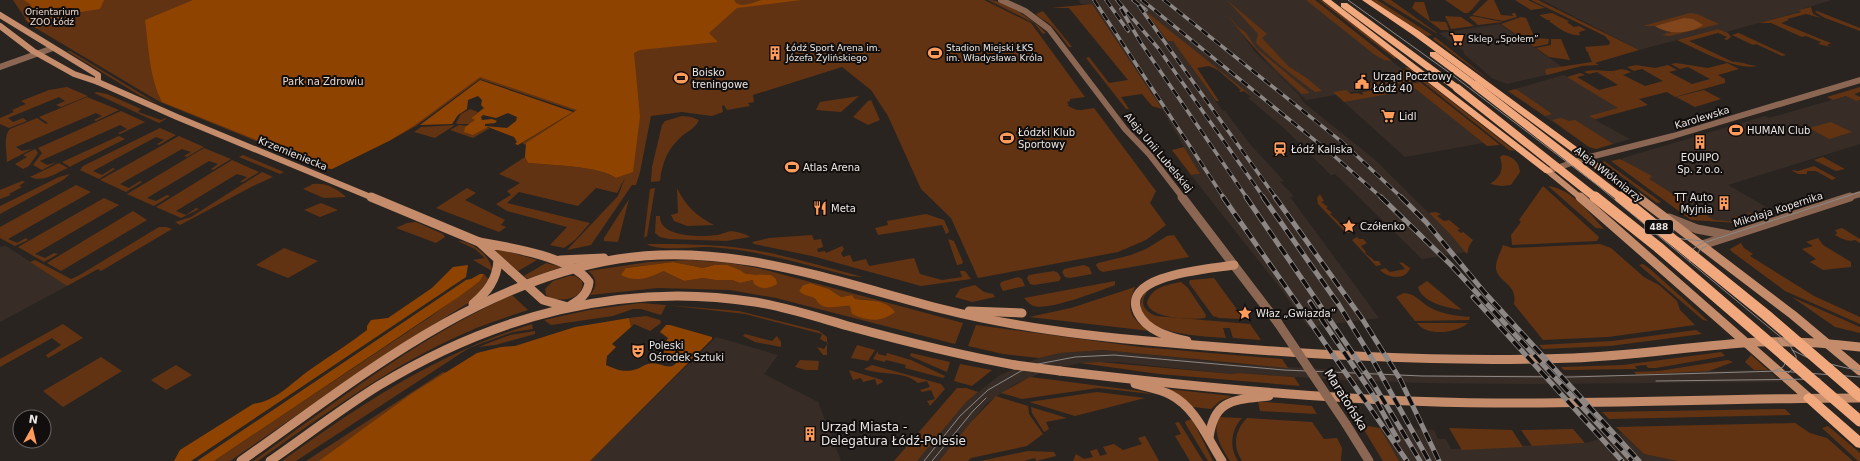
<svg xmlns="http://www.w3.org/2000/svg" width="1860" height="461" font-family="'DejaVu Sans',sans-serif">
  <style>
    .built { fill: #382d26 }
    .green { fill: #613312; fill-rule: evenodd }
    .forest { fill: #8f4300; fill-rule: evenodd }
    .water { fill: #82461d }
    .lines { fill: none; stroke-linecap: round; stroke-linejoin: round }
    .tertiary-far1 { stroke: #8b6753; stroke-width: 6 }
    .tertiary { stroke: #8b6753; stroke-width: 9 }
    .secondary-far1 { stroke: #c48c6a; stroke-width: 6 }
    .secondary { stroke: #c48c6a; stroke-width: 9 }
    .primary { fill: #f1a87c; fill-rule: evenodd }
    .tram { stroke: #8c8784; stroke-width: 1 }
    .rail-far1-casing { stroke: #8c8784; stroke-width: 3.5 }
    .rail-casing { stroke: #8c8784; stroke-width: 5 }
    .rail-far1 { stroke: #110e0d; stroke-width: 2.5; stroke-dasharray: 8; stroke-linecap: butt }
    .rail { stroke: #110e0d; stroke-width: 3.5; stroke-dasharray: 10; stroke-linecap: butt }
    .tertiary-bridge { stroke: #8b6753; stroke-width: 9 }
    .secondary-bridge { stroke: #c48c6a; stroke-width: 9 }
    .primary-bridge-far1 { stroke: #f1a87c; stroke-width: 8 }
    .primary-bridge { stroke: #f1a87c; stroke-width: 11 }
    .labels { text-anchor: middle; stroke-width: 4; stroke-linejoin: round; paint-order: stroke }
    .far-park-label { font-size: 9px; fill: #efd8cc; stroke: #110e0d }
    .far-poi-label { font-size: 9px; fill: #eae6e4; stroke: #110e0d; text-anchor: start }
    .shield { fill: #110e0d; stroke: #a9a5a4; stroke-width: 1 }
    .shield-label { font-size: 9px; font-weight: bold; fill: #eae6e4 }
    .poi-label { font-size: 10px; fill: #eae6e4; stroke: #110e0d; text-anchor: start }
    .park-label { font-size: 10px; fill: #efd8cc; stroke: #110e0d }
    .street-label { font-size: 10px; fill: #eae6e4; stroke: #110e0d }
    .near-street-label { font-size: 12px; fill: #eae6e4; stroke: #110e0d }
    .near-poi-label { font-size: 12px; fill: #eae6e4; stroke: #110e0d; text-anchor: start }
  </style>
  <rect width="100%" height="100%" fill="#2a2421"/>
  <g class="built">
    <polygon points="1079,0 1314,0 1417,81 1306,100 1274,70 1241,33 1255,52 1299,95 1303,102 1374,159 1450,234 1466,252 1422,259 1335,174 1331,175 1285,129 1248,98 1251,97 1208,62 1190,65 1223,111 1225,111 1249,143 1284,181 1280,182 1294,196 1290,197 1379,318 1308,327 1281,289 1191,175 1200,174 1162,109 1092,4 1081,4"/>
    <polygon points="1542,0 1832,0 1799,10 1802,11 1726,32 1718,29 1639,50"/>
    <polygon points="1500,24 1561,66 1559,72 1507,84 1492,78 1463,53 1464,51 1439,33"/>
    <polygon points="1564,75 1626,111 1595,120 1630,139 1596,149 1589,147 1508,91"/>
    <polygon points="1416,88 1483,143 1405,157 1342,100"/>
    <polygon points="1846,96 1856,101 1860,100 1860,144 1728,185 1773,211 1738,223 1708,221 1689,215 1621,162 1623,158 1765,116 1769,118"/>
    <polygon points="6,246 67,286 0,322 0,247"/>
    <polygon points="716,337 778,355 764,374 818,402 841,461 590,461"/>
    <polygon points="1103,350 1237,364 1419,375 1635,375 1695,371 1768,370 1781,382 1526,384 1423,383 1341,380 1239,373 1232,374 1117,362 1080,363 1045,371 1013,385 986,404 939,461 917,461 966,402 1000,375 1039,358 1060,353"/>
    <polygon points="1380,428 1434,430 1438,439 1446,439 1451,449 1585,443 1622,433 1644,454 1677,461 1399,461"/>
  </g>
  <g class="green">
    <path d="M13,0H984L1031,23L1085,97L1070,99V101L1067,102L1069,105H1067C1076,112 1082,110 1094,108L1156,191L1150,203L1166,225L1146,240L1118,252L978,278L951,218L921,189L888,116L871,90L842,67L753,95L754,102L748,103L750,106L727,110L724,105L722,106L723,112L712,116L682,112L651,116L640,172L636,185H632L591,245L567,250L618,196L625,178L617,193L596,188L578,206L519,192L507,203L590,223L575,240L564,248L550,245L567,227L507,211L496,204L511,195L507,191L520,183L499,174L525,157L528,163C550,165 600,166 616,178L626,174L627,173L532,148L522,143L575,111L480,79L416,126L389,141L384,140L332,169L320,167L160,102L29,24Z"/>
    <path d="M988,0C1006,0 1034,21 1046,33L1043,34L1034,23Z"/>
    <path d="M1227,0L1267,34L1262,38L1288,66L1308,79L1322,91L1315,92C1295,77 1274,62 1256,43L1258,34Z"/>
    <polygon points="1306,0 1315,0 1392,61 1384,60 1375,55"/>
    <polygon points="1319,0 1323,1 1396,57 1395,59"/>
    <polygon points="1371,0 1377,0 1432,35 1427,36"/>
    <polygon points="1382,0 1391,0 1437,33 1436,33"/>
    <polygon points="1445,0 1480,0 1472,9 1483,0 1468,13 1464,13"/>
    <polygon points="1488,0 1494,0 1501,15 1513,16 1512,13 1515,13 1517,17 1503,21 1472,15"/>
    <polygon points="1515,0 1528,0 1545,8 1531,10"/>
    <polygon points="1531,0 1538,0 1639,50 1595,63 1599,65 1582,66 1547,75 1545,72 1546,69 1592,62 1588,53 1590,53 1587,52 1585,47 1609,45 1610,42 1605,36"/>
    <polygon points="1415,2 1424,2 1430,21 1446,22 1449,30 1441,30 1412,8"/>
    <polygon points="1092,4 1162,109 1152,106 1142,94 1121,97 1129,109 1126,109 1086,58 1089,57 1109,83 1128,80 1069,8 1051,8"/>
    <polygon points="1811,7 1813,14 1821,18 1806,14 1787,19 1789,20 1781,23 1838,46 1831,43 1827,45 1831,47 1818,44 1821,42 1806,36 1802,37 1771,23 1759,23 1801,12 1799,10"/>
    <polygon points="1144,10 1253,97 1244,91 1241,92 1239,91 1241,90 1218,70 1209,66 1197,68 1219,101 1216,101 1173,41 1168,41"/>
    <path d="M1043,11L1072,47H1069C1062,38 1056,29 1047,22C1043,19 1039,18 1036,14Z"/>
    <polygon points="1817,11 1860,28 1860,31 1825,18 1815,12"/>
    <path d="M1226,13L1237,26L1246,33L1256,48L1310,93L1302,94C1274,69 1248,43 1226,13Z"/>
    <path d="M1552,13L1569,21L1567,22L1574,27L1579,26L1586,30L1579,32L1580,35C1570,37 1557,27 1549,21L1551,20H1547L1539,15Z"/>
    <polygon points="1690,13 1697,14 1719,24 1670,36 1662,35 1668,33 1666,32 1670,33 1687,18 1655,26 1643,26"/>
    <polygon points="1445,16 1461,17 1474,26 1451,29"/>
    <polygon points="1472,16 1503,22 1478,25 1469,17"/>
    <polygon points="1521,17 1526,18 1534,36 1520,37 1501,24"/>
    <path d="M1718,29L1728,33L1731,37L1727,40L1724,39L1727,37L1718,33L1689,41L1733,62C1740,61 1749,66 1758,66C1736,71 1697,49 1677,40Z"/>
    <polygon points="1738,33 1739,33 1786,55 1782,56 1756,44 1753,45 1732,35"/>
    <polygon points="1435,37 1493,83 1433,39"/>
    <polygon points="1521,37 1549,39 1548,44 1534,47"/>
    <polygon points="1551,39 1561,39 1570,60 1549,57 1536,48 1551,45"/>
    <polygon points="67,51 70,51 158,104 139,95"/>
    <path d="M1676,63L1708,68L1727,63L1739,69L1718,75L1725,79V83L1675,97L1667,92L1639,99L1648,105L1595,119L1589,116L1618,108L1567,77L1580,73L1585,75L1577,77L1599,90L1618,85L1597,72L1589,74L1584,72C1593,69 1599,71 1608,71C1619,72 1619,66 1631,72L1623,75L1645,86L1663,81L1642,69L1634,71L1627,67L1636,65L1655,68L1668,65L1677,70L1669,72L1692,84L1710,79L1688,67L1680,69L1671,64Z"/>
    <polygon points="1404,67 1409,68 1515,151 1509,150"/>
    <polygon points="1404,70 1417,81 1371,88 1368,86 1372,85 1369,83 1393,79 1388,75 1397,73 1395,72"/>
    <polygon points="1420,82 1500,145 1487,146 1416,89 1344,102 1333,92 1346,90 1351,94 1357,93 1363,95 1362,92"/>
    <polygon points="67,87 88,96 61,107 56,105 65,101 59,97 8,118 13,122 23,118 27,121 9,128 0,124 0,118 14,112 12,110 26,104 21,101 49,90"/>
    <polygon points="1860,87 1860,92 1854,94 1860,97 1860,100 1856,101 1846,96 1833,100 1827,97"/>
    <polygon points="1516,89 1552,114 1545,116 1508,91"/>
    <polygon points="1704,90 1721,99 1695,107 1676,97"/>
    <polygon points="97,92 107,94 141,109 138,112 161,120 166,118 166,119 159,123 94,93"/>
    <polygon points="859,96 841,112 816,110 820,102"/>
    <path d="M87,97L119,110L96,121L94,120L102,116L96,113L16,147L22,151L32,149L7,162C7,153 3,136 10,129L37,118L46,124L48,123L39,117Z"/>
    <polygon points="871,100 880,120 868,125 853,117 868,101"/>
    <polygon points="470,109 478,112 471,118 475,120 471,124 458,124 456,123 461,114"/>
    <polygon points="121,111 145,122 120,134 118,133 127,129 120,125 40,161 47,165 57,162 42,170 33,165 42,153 38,148"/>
    <path d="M682,116L691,117L699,120C696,127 689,131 683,135C668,148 662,162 660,181L651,182L652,167L662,125L665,121Z"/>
    <polygon points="1561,118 1569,121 1575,120 1613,144 1596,149 1589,147 1552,120"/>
    <polygon points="1831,122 1852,132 1829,139 1809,128"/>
    <polygon points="455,125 435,138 414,132 421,127"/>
    <polygon points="459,125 490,128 473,138 450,130"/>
    <polygon points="160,128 176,135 159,145 157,144 164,140 156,137 93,171 102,175 113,168 115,169 99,179 80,170 83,166"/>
    <polygon points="119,136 125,139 73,165 70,167 62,162"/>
    <polygon points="179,136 204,147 187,157 184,156 191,152 182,149 120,184 129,188 140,181 142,182 126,192 100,180"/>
    <polygon points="1184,147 1200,174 1191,175 1172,150"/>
    <polygon points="204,148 231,159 213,170 211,169 218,164 209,161 147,198 156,201 167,195 170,196 154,206 127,194"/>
    <polygon points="35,149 38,153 29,166 23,169 15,164 27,157 23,155"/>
    <polygon points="243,155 284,172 280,174 239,157"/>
    <path d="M1503,155C1513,156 1519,162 1520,172L1511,185L1501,186L1490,184C1501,177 1504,169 1500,157Z"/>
    <polygon points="1823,157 1845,169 1836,171 1814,160"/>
    <polygon points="1620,159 1652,176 1649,179 1714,220 1736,222 1733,217 1750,215 1747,212 1760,216 1738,223 1691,220 1611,161"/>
    <polygon points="232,160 259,172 243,182 240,182 247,177 237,174 176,211 186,215 196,208 199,209 181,218 156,207"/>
    <polygon points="1604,161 1661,202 1657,203 1602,162"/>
    <path d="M59,163L68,168C56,173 43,183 30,177Z"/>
    <polygon points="1814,166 1836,178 1832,180 1816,171 1807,171 1807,174 1798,174 1791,170 1798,171"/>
    <polygon points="262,172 273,177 253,186 180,225 175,222 191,217"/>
    <polygon points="70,174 63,180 0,214 0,206 59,177"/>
    <polygon points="22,181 25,182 19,186 22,187 9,194 11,195 0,199 0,190"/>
    <path d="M313,184C325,182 338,189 346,197L324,198L303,189Z"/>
    <polygon points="76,185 91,192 8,239 17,243 26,238 28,240 15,246 0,238 0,227"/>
    <polygon points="1543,186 1599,237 1597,241 1512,245 1511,235 1521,222 1519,220"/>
    <path d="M1548,186C1572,189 1589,213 1604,229L1596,228Z"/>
    <polygon points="467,188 476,193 465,200 505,220 501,225 506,227 499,232 436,208"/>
    <polygon points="655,188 647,236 644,238 650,189"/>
    <path d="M677,188C685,205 696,216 714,225L687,226L674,221L671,215L678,213Z"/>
    <polygon points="1320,194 1324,201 1321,202 1328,207 1326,208 1332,213 1330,214 1350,233 1346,233 1318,204 1317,198"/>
    <polygon points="104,198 119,205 35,254 45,258 54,253 58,254 44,262 18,247"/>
    <polygon points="629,199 618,242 604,241 604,238"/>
    <polygon points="321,203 338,210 320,217 304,210"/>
    <polygon points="133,211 147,220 61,271 47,263"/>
    <polygon points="1435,212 1441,214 1437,216 1444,221 1449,220 1460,229 1457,230 1461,233 1463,232 1473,240 1469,246 1467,254 1450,234 1429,213"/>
    <polygon points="926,214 944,220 949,231 948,233 946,234 942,225 878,235 875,228 888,225 887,221"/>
    <path d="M656,216H660C659,238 702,237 718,235C722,234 728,231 732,231C738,232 746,234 750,237L726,241L669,239L660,237L655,233Z"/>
    <polygon points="416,222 443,234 445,237 436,243 396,228 407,223"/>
    <polygon points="159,227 166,227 172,229 101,271 98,269 67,286 30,262 35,260 71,279 78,276"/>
    <path d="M1842,228L1860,239V243L1855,240C1848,242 1842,239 1835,235L1837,233L1835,230Z"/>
    <polygon points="812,235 814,240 821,239 823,247 817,249 818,252 825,251 826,253 842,246 844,249 841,253 843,257 850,255 853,262 866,259 869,266 914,258 920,274 942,280 962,277 960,271 965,271 971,279 921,286 812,256 754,244 752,242 769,238"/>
    <polygon points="1174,235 1189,257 1103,272 1099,270 1096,265 1098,263 1131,255 1146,249 1167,236"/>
    <polygon points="1357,237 1359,239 1363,239 1367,243 1361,246 1366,252 1365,253 1375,261 1379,261 1381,265 1376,266 1352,240"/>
    <polygon points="1818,238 1823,245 1851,262 1851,267 1823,270 1810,262 1816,259 1802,249 1813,246 1806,242"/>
    <polygon points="948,239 954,241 963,262 962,264 957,265"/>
    <path d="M458,241C472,241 491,256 492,271L473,260L485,258L475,249Z"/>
    <polygon points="1741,243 1744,248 1753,254 1750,256 1814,296 1860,317 1860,324 1785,291 1731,251 1730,249"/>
    <path d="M647,244C680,244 714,244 747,249C787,255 824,267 863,277L850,276C803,264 758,250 710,247C695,246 658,252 647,244Z"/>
    <path d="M1600,244L1611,248L1644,277L1659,285L1677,301L1680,310L1695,325L1608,337L1543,340L1514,304C1518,284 1499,283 1496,269C1495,262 1501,251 1503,245L1512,248Z"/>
    <polygon points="284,248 318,261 288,278 256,265"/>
    <polygon points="492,248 493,247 537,260 518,271"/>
    <path d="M690,260L729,263L758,268L963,323L955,344L776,298L730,290L658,288L590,295C597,287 598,278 588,271L649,262ZM673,262L703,268L714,265L740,270L746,274H758L753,280L740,283L732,280H715L703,278L684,281L663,271L626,268ZM810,283L829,289L841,297L852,295L855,299L870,300L889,306L840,305C825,309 825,306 814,298C810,295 804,293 799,291L803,285Z"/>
    <path d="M1399,262L1403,263L1410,268C1406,281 1387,278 1380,270L1385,268L1390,272L1405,269Z"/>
    <polygon points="546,263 561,267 527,279 524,276"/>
    <polygon points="1643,264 1650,269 1708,321 1703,320 1639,265"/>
    <polygon points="1084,265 1089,267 1092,274 1070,278 1065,277 1062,272 1064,269"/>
    <polygon points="1054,271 1058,273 1061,278 1059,281 1034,285 1030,284 1027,278 1029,275"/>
    <polygon points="484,274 490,281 488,285 470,302 392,350 230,461 214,461 427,319 480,281"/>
    <path d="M569,276H575L582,281C586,300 557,304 546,295L545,289L553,281Z"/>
    <polygon points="1018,277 1022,279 1025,286 1003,291 1000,285 1001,282"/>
    <polygon points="1214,278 1241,315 1240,319 1219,318 1213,316 1189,283 1190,280"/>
    <path d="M1115,281V285C1099,291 1048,311 1034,306C1030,305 1027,301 1024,298Z"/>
    <path d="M1427,281L1462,310C1448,308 1422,303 1418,287Z"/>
    <path d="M1181,282L1188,288L1206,315L1205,318C1191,320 1151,319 1147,303C1151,287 1167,285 1181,282Z"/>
    <polygon points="975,285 984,292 993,294 995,297 972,302 955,297 960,289"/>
    <path d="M1135,287C1126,309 1129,318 1150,331L1029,317L1071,308Z"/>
    <path d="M1145,291L1147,292C1139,303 1144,311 1156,316L1250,324L1261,340L1233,338L1230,328H1223L1226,338C1201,336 1122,335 1145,291Z"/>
    <path d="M1404,293C1414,293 1421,302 1429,307C1442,314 1456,316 1470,317L1469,320L1415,321L1396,297Z"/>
    <path d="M512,295L528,310C507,317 485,324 465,333C392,365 323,415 258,461H253C336,402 418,337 512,295Z"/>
    <polygon points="1792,297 1860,327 1860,333 1835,327"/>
    <polygon points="641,303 739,311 819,331 827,337 827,355 823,355 817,347 824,349 828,343 820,339 822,334 745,314 666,305 661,315 641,309 633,309 613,316 551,325 544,320 589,310"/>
    <polygon points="646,316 660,320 661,323 650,331 634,324 631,327 629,318"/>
    <path d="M1417,323H1468C1457,333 1427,337 1417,323Z"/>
    <polygon points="63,324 83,338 48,358 46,355 61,345 52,338 0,367 0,359"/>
    <path d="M532,324L533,329L513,332L469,348L296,461H282C363,403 436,354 532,324Z"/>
    <polygon points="976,325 1140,347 1282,359 1288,368 1103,350 1060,353 1039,358 1003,354 968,346"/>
    <polygon points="1696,330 1702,334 1610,346 1543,349 1539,345 1612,341"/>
    <polygon points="535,331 535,334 495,345 478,347 510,335"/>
    <polygon points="745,334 772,341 777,336 781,342 781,347 755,342 743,336"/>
    <polygon points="857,345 875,350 868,361 851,358"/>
    <polygon points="878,351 878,354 886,356 887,353 911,360 945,376 943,378 905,368 906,365 886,360 885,362 873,359"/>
    <polygon points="1721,352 1725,356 1656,368 1648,368 1646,365 1635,366 1637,369 1564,370 1561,367 1623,365"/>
    <polygon points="911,353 950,362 947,372 910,356"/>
    <polygon points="1751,355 1768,370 1754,370 1745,362"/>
    <polygon points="101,357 122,371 63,407 43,391"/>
    <polygon points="800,360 819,361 818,370 806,370 795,367"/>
    <polygon points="1728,360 1733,362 1709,371 1650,374 1637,375 1634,372 1659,371"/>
    <polygon points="1099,362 1232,374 1239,373 1294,377 1300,386 1159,374 1080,363"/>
    <polygon points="960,364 992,370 972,386 954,381"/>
    <polygon points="176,365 192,375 166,390 151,380"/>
    <path d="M872,365L941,384L945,389L930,406L927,401L935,399L931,390L922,392L920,390L930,387L927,381L918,383C903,370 882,376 864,369Z"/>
    <polygon points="849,370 882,380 883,382 877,385 875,379 863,382 861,378 853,380"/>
    <polygon points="443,372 446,373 329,461 306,461"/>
    <polygon points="1030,377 1140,391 1152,394 1098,388 1022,399 1001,393"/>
    <polygon points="957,388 966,388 978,392 966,402 917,461 894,461"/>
    <polygon points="1168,389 1232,396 1220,401 1211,409 1193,407"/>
    <polygon points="1097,392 1145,398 1075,416 1029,402"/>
    <polygon points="996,396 1028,406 1029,414 1043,434 1027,446 971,458 968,461 939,461 971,422"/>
    <polygon points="1267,402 1312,406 1317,414 1260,411 1258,402"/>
    <polygon points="1031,407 1067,418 1046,422 1049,429 1044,432 1032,413"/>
    <polygon points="1785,409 1791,415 1609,419 1602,412"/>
    <path d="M1218,417L1242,418C1231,430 1229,447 1238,461H1230C1221,447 1213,434 1218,417Z"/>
    <path d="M1247,418L1312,422L1324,439L1337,438L1342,448L1341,461H1242C1232,446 1235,430 1247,418Z"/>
    <polygon points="1192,419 1213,461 1208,461 1185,423 1186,421"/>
    <polygon points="1179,422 1203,461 1190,461 1175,436 1181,434 1175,423"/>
    <polygon points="1795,423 1810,433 1827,438 1853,461 1677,461 1644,454 1616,427"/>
    <polygon points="1361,425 1380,428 1399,461 1383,461"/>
    <polygon points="1828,426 1860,453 1860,461 1858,461 1822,428"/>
    <polygon points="1449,428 1512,430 1523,447 1462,450"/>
    <polygon points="1573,429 1585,443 1532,446 1521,430"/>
    <polygon points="1145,436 1159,461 1073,461 1076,454 1084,459 1093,457 1090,451 1097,449 1100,456 1107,454 1103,447 1114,444 1123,450 1142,444 1138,438"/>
    <polygon points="1028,451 1054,452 1056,456 1036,461 1035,458 1024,461 980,461"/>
  </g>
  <g class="forest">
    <polygon points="24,0 104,0 100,9 74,13 36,28 25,19 60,13 62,7 33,12 30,4"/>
    <path d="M193,0H734C739,10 754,2 762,0C773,0 790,0 801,0L737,8L709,33L718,42L640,50L634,53L640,117L633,172L616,178C600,166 549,165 528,163L525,157L526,143L577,110L480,77L415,125L389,141L332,169L326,168L162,102C149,76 149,49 145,20Z"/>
    <path d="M480,80L573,112L518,145L515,144L517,142L514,137L488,127L473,135L464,132L465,127L475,120L471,118L484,108L481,105L482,100L478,96L468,100L467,109L458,115L452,124L420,125ZM508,113L517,117L516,121L507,128L485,126V124L495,123L497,121L492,119L482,120L481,117L483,115L496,118Z"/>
    <path d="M673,262L703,268L714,265H727L740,270L746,274L771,275L776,279L777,284C768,289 763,290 754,284L753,280L740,283L732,280H715L703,278L684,281L663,271C649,278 635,283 621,275L626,268Z"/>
    <path d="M468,265L466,277L191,461H174L180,450L253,404C277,401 292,382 311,369C329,356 349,344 367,330V326L371,320L388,318L432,288L453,267Z"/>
    <polygon points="480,274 484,274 480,281 460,296 214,461 197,461 466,280 471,279"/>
    <path d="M810,283L829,289L841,297L852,295L855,299C869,301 886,299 895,312C880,323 868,321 852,314L850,306C841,305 829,310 821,305C818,303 816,299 814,298C808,295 804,296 799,291L803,285Z"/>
    <path d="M629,318L631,327L612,344L616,347L607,356L606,365C617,370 625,373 637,369C640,368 644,365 648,364C661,360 673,377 680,355L664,353L665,343L668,338L660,332L666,325H670L712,337V339L590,461H319L411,394L477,353L501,347L515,346L575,327Z"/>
  </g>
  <path class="water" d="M1684,18L1693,19L1703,25C1689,34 1668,35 1655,26Z"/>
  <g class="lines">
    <g class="tertiary-far1">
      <polyline points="1001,0 1025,11 1049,29 1125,129 1149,154 1183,198"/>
      <polyline points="0,67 53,48"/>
      <polyline points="1548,171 1586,158 1673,136 1860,80"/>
      <polyline points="1847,198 1860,194"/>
    </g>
    <g class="tertiary">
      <polyline points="1182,197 1278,323"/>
      <polyline points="1669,218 1697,229 1729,235"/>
      <polyline points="1702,245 1850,197"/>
      <polyline points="1346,424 1369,461"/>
    </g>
    <g class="secondary-far1">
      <polyline points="0,15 98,75 98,82"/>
      <polyline points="0,26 33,51 74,74 98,82 177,117 373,198"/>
      <polyline points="1586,158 1639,198"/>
      <polyline points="1548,171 1581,198"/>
    </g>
    <g class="secondary">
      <polyline points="371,197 479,242"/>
      <polyline points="1580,197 1809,398"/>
      <polyline points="1638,197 1793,315 1860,371"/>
      <path d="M479,242C508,247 573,257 589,282C588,295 578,301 568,307L543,300Z"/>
      <polyline points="560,260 604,258"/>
      <path d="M473,304C487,292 497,280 498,260"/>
      <polyline points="969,311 1022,313"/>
      <path d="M1187,341C1169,337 1147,331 1138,313C1119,274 1212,269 1234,265"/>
      <path d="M1060,371C1204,388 1349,402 1494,403C1616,404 1738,398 1860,398"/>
      <path d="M1135,384C1147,387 1160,389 1171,395C1196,408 1207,438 1222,461"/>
      <path d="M1209,438C1214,398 1235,400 1269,396"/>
      <path d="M241,461C356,380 475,282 618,259C729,241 836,282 942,309C1013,327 1086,336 1159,342C1296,354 1435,363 1573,358C1635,356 1697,345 1759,342C1793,341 1826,343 1860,347"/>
      <path d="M270,461C306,436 341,409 378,386C493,316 621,281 755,302C787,307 817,317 848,326C903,341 959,355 1015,365"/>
    </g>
    <g class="primary">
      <polygon points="1322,0 1331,0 1551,169 1553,171 1551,173 1545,173"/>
      <polygon points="1362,0 1371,0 1419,31 1589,156 1591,158 1589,160 1583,160 1413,35"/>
      <polygon points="1341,3 1347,3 1460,86 1460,90 1454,90 1341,7"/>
      <polygon points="1430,52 1436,52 1478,83 1478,87 1472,87 1430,56"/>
      <polygon points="1809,393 1813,395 1860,436 1860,448 1856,447 1805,401 1803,398 1805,395"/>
    </g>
    <g class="tram">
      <polyline points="1348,0 1447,71 1597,185 1789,344 1796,356 1796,366 1788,373"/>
      <polyline points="1659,231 1682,239 1703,241"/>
      <polyline points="1690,262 1689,252 1700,244 1860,192"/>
      <polyline points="1700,267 1697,255 1700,249 1707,246"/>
      <polyline points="1792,350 1837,372"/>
      <polyline points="1830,364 1860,371"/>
      <polyline points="1774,371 1783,367 1787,360 1785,351 1777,339"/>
      <polyline points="1656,381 1820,379"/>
      <polyline points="924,461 960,416 988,390 1021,371 1038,364 1075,357 1114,355 1284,370 1422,376 1570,377 1779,371 1860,377"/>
      <polyline points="932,461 973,411 986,398"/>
    </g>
    <defs>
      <g id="rail-far1">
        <polyline points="1094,0 1224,198"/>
        <polyline points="1106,0 1128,31"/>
        <polyline points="1117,0 1158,48 1264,198"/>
        <polyline points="1133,0 1146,10"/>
        <polyline points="1142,0 1333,155 1382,198"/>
        <polyline points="1164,0 1342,142 1402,198"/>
        <polyline points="1139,6 1276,198"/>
        <polyline points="1121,9 1141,43 1247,198"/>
      </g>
      <g id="rail">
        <polyline points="1223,197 1407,461"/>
        <polyline points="1246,197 1373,383 1420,461"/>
        <polyline points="1263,197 1339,305 1370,355 1429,461"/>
        <polyline points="1275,197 1363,320 1400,379 1439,461"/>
        <polyline points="1381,197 1451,265 1632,461"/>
        <polyline points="1401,197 1426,222 1485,293 1639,461"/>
        <polyline points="1473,297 1622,461"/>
        <polyline points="1310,302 1373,395 1398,440"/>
      </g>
    </defs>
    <use href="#rail-far1" class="rail-far1-casing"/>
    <use href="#rail" class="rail-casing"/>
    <use href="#rail-far1" class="rail-far1"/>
    <use href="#rail" class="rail"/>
    <polyline class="tertiary-bridge" points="1278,323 1346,424"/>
    <polyline class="secondary-bridge" points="1015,365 1060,371"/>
    <g class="primary-bridge-far1">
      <polyline points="1475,85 1621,198"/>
      <polyline points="1457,88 1596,198"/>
    </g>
    <g class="primary-bridge">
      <polyline points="1595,197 1658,247 1860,421"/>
      <polyline points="1620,197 1766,315 1860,396"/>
    </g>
  </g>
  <defs>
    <symbol id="supermarket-bare" viewBox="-9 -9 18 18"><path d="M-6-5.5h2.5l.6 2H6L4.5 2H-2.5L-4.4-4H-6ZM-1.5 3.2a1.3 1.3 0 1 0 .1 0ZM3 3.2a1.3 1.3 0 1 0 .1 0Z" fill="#ff9b5b" stroke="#110e0d" stroke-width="2.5" paint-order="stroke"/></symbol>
    <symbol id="building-bare" viewBox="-9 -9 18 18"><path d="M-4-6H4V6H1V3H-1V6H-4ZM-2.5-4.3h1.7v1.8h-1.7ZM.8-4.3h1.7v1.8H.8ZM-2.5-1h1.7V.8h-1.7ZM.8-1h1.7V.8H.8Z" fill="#ff9b5b" stroke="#110e0d" stroke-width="2.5" paint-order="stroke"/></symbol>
    <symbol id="stadium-bare" viewBox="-9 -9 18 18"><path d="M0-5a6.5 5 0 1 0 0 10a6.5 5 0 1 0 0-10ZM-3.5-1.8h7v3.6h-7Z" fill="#ff9b5b" stroke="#110e0d" stroke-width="2.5" paint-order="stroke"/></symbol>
    <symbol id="civic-bare" viewBox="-9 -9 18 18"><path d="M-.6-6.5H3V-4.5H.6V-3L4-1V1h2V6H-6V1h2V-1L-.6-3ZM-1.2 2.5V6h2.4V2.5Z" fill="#ff9b5b" stroke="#110e0d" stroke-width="2.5" paint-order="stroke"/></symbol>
    <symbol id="station-bare" viewBox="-9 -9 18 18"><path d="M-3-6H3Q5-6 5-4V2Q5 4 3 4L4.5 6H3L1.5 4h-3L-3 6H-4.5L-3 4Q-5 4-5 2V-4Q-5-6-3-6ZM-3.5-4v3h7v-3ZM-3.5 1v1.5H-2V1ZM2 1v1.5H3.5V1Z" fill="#ff9b5b" stroke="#110e0d" stroke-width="2.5" paint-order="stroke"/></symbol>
    <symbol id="restaurant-bare" viewBox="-9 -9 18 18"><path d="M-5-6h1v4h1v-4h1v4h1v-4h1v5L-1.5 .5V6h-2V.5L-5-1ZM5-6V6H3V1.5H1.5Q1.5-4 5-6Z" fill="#ff9b5b" stroke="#110e0d" stroke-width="2.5" paint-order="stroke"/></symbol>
    <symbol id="sight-bare" viewBox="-9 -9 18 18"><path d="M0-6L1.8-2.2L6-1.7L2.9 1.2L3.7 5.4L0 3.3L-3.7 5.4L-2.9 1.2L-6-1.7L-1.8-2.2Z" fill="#ff9b5b" stroke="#110e0d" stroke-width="2.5" paint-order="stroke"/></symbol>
    <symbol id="theatre-bare" viewBox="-9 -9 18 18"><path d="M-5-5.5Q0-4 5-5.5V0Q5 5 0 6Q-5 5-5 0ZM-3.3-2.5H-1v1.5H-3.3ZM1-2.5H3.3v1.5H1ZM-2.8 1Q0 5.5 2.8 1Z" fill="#ff9b5b" stroke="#110e0d" stroke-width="2.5" paint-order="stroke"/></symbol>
  </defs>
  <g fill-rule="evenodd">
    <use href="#supermarket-bare" x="1447" y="29" width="20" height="20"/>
    <use href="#building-bare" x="765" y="43" width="20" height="20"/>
    <use href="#stadium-bare" x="925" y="43" width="20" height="20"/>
    <use href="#stadium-bare" x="671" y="68" width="20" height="20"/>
    <use href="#civic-bare" x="1352" y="72" width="20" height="20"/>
    <use href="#supermarket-bare" x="1378" y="106" width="20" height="20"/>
    <use href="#stadium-bare" x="1726" y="120" width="20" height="20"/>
    <use href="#stadium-bare" x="997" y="128" width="20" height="20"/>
    <use href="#building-bare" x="1690" y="132" width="20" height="20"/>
    <use href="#station-bare" x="1270" y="139" width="20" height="20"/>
    <use href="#stadium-bare" x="782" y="157" width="20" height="20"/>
    <use href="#building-bare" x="1714" y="193" width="20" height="20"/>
    <use href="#restaurant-bare" x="810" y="198" width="20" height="20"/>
    <use href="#sight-bare" x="1339" y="216" width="20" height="20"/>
    <use href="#sight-bare" x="1235" y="303" width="20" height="20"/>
    <use href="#theatre-bare" x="628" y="341" width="20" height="20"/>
    <use href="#building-bare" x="800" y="424" width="20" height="20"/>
  </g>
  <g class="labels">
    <g class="far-park-label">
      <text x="52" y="15">Orientarium<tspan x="52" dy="10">ZOO Łódź</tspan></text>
    </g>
    <g class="far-poi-label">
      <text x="1468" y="42">Sklep „Społem”</text>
      <text x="786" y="51">Łódź Sport Arena im.<tspan x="786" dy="10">Józefa Żylińskiego</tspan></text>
      <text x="946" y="51">Stadion Miejski ŁKS<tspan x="946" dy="10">im. Władysława Króla</tspan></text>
    </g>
    <rect class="shield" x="1645" y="220" width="28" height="14" rx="3"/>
    <g class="shield-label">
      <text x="1659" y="230">488</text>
    </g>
    <g class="poi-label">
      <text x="692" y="76">Boisko<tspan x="692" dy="12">treningowe</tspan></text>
      <text x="1373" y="80">Urząd Pocztowy<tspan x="1373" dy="12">Łódź 40</tspan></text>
      <text x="1399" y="120">Lidl</text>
      <text x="1747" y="134">HUMAN Club</text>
      <text x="1018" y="136">Łódzki Klub<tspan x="1018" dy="12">Sportowy</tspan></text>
      <text x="1291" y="153">Łódź Kaliska</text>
      <text x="1700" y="161" text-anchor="middle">EQUIPO<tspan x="1700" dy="12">Sp. z o.o.</tspan></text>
      <text x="803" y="171">Atlas Arena</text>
      <text x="1713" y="201" text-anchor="end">TT Auto<tspan x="1713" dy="12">Myjnia</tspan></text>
      <text x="831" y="212">Meta</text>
      <text x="1360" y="230">Czółenko</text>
      <text x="1256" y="317">Właz „Gwiazda”</text>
      <text x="649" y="349">Poleski<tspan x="649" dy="12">Ośrodek Sztuki</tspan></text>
    </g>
    <g class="park-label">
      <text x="323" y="85">Park na Zdrowiu</text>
    </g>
    <g class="street-label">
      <text transform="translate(1702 117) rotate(-17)" y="4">Karolewska</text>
      <text transform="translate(1159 152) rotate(50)" y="4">Aleja Unii Lubelskiej</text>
      <text transform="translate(293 153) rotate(22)" y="4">Krzemieniecka</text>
      <text transform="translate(1609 174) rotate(38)" y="4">Aleja Włókniarzy</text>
      <text transform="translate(1778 209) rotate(-18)" y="4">Mikołaja Kopernika</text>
    </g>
    <g class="near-street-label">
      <text transform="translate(1346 400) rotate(58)" y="4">Maratońska</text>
    </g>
    <g class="near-poi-label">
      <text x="821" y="431">Urząd Miasta -<tspan x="821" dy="14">Delegatura Łódź-Polesie</tspan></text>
    </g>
  </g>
  <g transform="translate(32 429) rotate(8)"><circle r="19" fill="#110e0d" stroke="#686463"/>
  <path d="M0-3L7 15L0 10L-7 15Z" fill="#ff9b5b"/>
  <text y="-6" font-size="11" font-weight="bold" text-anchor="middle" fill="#eae6e4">N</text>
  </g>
</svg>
